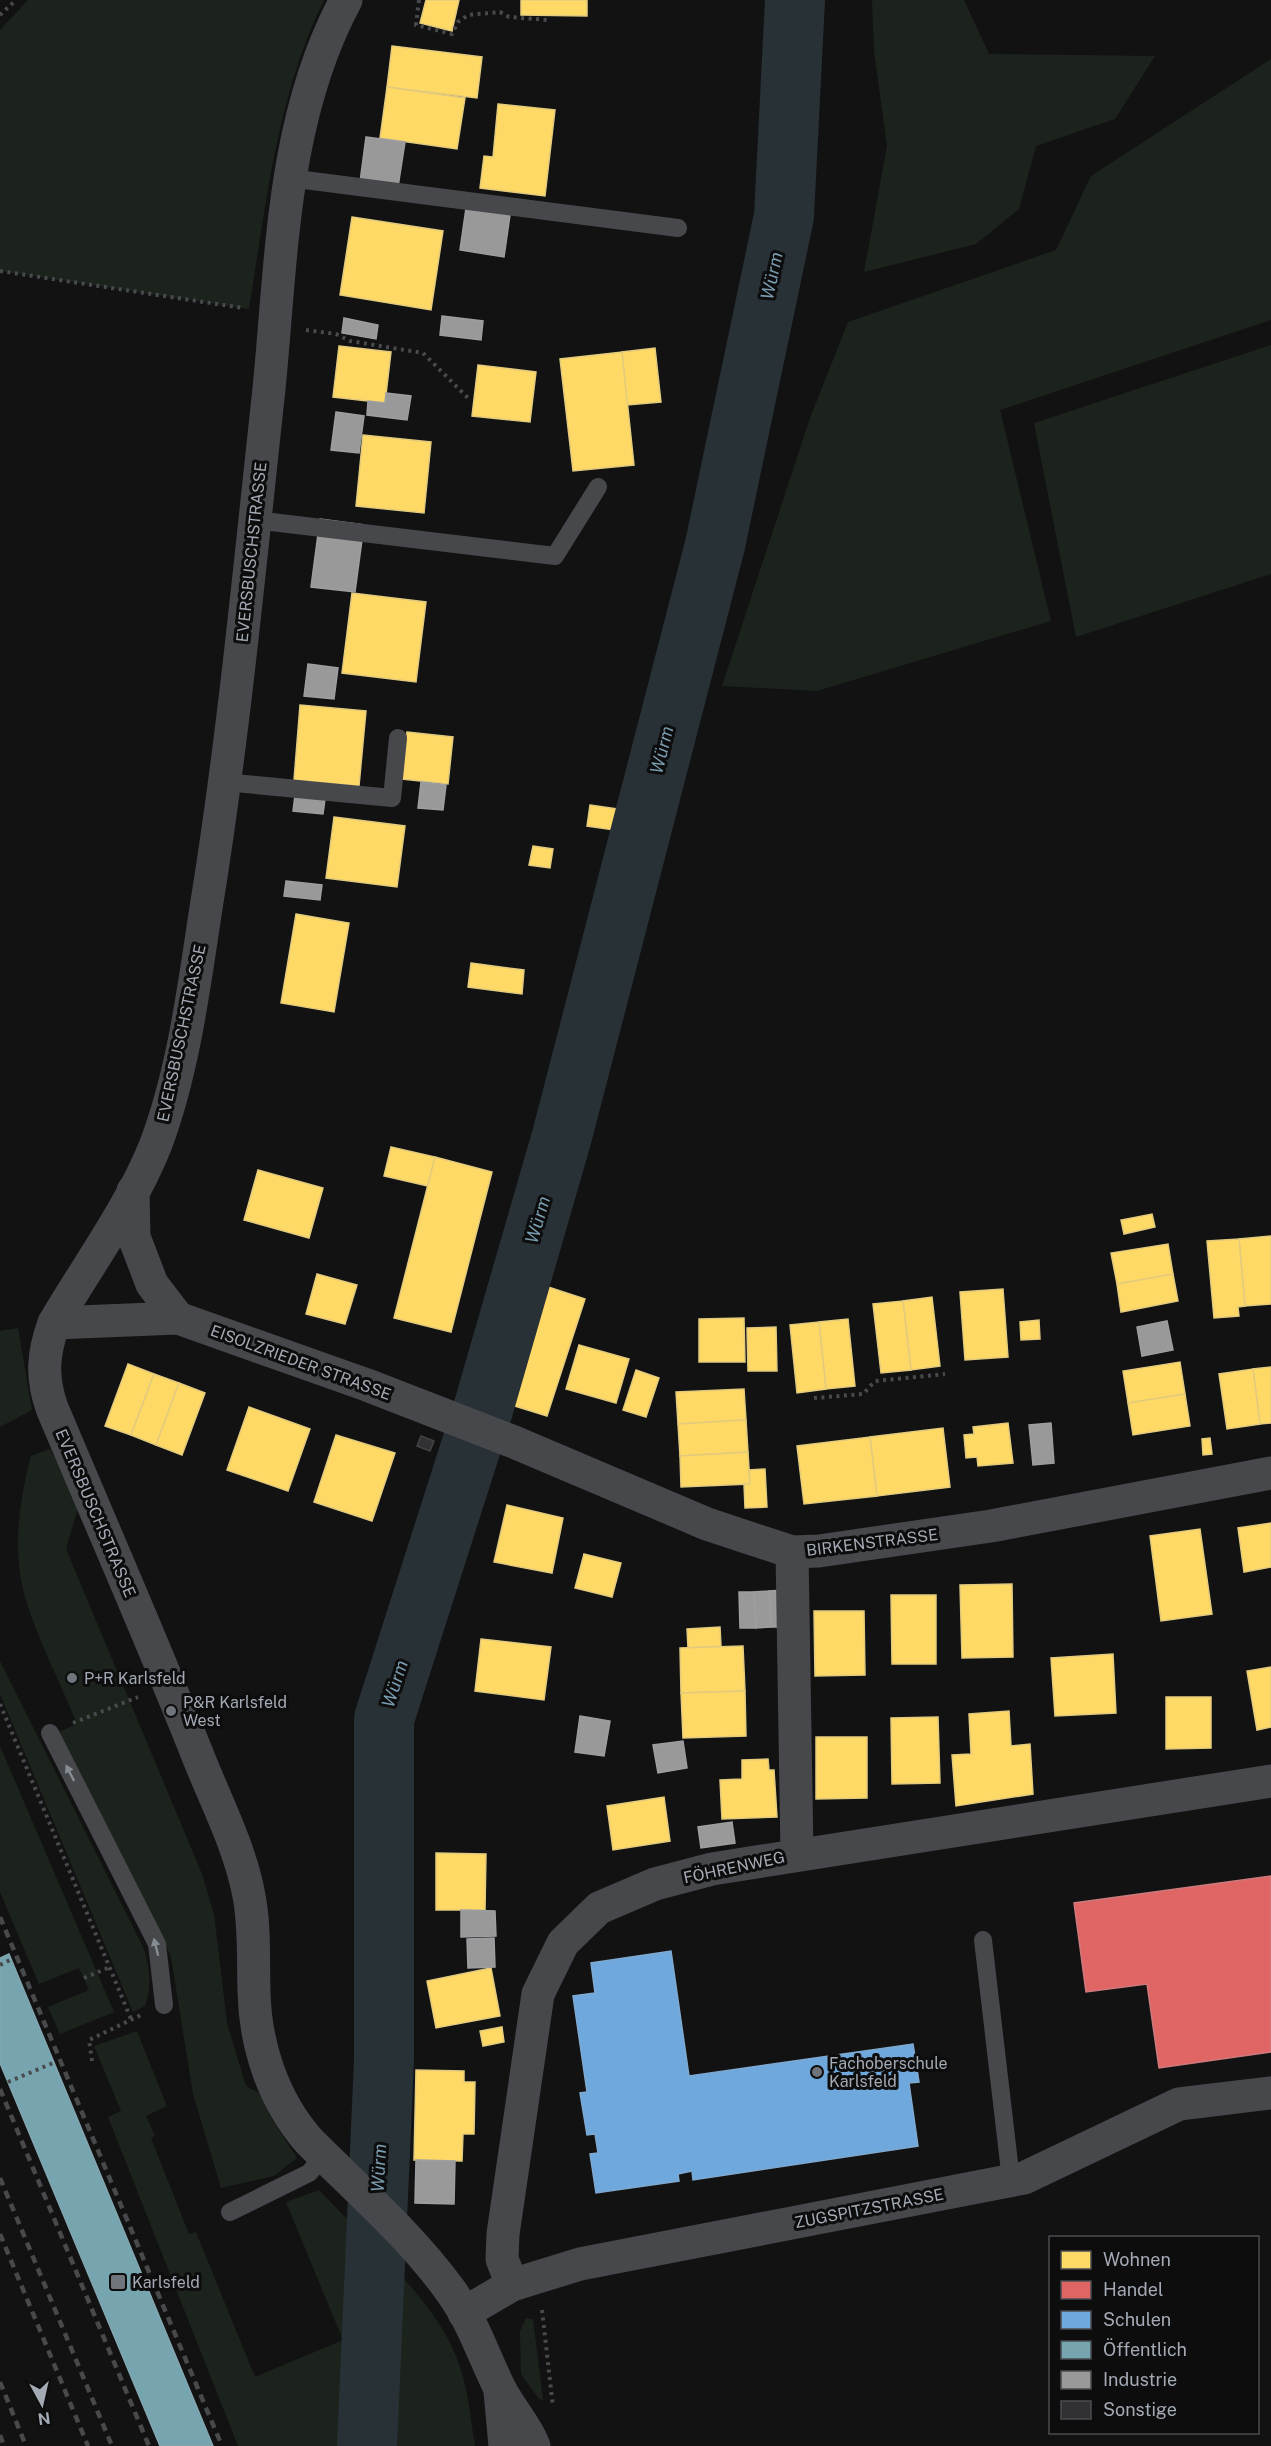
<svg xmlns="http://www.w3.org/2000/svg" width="1271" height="2446" font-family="'Public Sans',sans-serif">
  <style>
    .green { fill: #1c231d }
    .homes { fill: #ffd966; stroke: #e3cb7d; stroke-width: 1.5 }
    .shops { fill: #e06666; stroke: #ce7a7d; stroke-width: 1.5 }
    .schools { fill: #6fa8dc; stroke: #7fa9d0; stroke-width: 1.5 }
    .public { fill: #76a5af; stroke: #84a6b0; stroke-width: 1.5 }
    .industry { fill: #999; stroke: #9c9ea1; stroke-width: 1.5 }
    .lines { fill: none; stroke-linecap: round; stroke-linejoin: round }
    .river { stroke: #283136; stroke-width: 60 }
    .building { fill: #313133; stroke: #424346; stroke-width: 1.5 }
    .path { stroke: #484a4d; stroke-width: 4; stroke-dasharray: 3 4.5; stroke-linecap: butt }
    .lane { stroke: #47484b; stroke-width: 18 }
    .street { stroke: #47484b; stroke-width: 33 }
    .rail { stroke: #47494b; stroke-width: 4.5; stroke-dasharray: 8 6; stroke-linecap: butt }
    .oneway { fill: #878d94 }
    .poi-dot { fill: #70757c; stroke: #0d0d0e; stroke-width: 2 }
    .labels { text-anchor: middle; stroke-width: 6; stroke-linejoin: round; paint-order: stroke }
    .street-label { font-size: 16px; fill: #a3aab4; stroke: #0d0d0e }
    .poi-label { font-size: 16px; fill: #a3aab4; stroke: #0d0d0e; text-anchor: start }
    .water-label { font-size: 18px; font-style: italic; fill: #7a9caf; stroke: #0d0d0e }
  </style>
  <rect width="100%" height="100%" fill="#121213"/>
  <g class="green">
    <path d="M28,0H324C277,95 266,205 249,309L0,271V30Z"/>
    <polygon points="872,0 964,0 989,54 1155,56 1115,119 1036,146 1019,209 976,244 864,272 887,146 874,51"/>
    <polygon points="1271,59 1271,320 1000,410 1051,621 817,691 722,686 810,418 848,322 1056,250 1091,176"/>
    <polygon points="1271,345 1271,574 1076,637 1034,423"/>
    <polygon points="18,1328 32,1410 0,1427 0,1331"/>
    <path d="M50,1449L80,1501L66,1549L202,1874L214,1914L227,2023L246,2086L259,2093L273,2121L297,2158L274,2176L221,2188L193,2094L171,1957L156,1924L56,1733L77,1724C61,1684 37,1638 25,1597C12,1551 19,1501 31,1456Z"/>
    <path d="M0,1661L144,1949C150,1969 152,1985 145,2006L133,2012L0,1694Z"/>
    <polygon points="0,1746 114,2012 60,2034 48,2007 89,1990 79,1968 39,1984 0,1892"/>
    <path d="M137,2031L167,2106L146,2116L155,2136L151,2138L189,2234L196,2232L255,2377L343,2340L286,2202L319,2190C362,2236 433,2298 456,2356C468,2385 470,2416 475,2446H238L108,2117L121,2111L94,2046Z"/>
    <polygon points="526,2318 533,2319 543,2400 539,2399 521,2374 520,2331"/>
  </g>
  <g class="homes">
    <polygon points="426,0 459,0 452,31 420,23"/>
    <polygon points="521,0 587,0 587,16 521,15"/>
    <polygon points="392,46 482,57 477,98 387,87"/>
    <polygon points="387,87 465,98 457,149 380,138"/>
    <polygon points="498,104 555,110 545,196 480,188 484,156 493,157"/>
    <polygon points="352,217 443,231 431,310 340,295"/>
    <polygon points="339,346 391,352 385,403 333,397"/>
    <polygon points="655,348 661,402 627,405 622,352"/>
    <polygon points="622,352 634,465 573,471 560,359"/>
    <polygon points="478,365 536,372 530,422 472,416"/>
    <polygon points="363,435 431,442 424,513 356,506"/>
    <polygon points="352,593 426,602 416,682 342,673"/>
    <polygon points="300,705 366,711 359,786 294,780"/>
    <polygon points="407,732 453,737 448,784 402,779"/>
    <polygon points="590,805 617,809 614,830 587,826"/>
    <polygon points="334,817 405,826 397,887 326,878"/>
    <polygon points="533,846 553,849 550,868 529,865"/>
    <polygon points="296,914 349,923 334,1012 281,1003"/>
    <polygon points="471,963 524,970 522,994 468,987"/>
    <polygon points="391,1147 435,1157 428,1186 384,1176"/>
    <polygon points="435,1157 492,1172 451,1332 394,1318"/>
    <polygon points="258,1170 323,1188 309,1238 244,1220"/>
    <polygon points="1152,1214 1155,1227 1124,1234 1121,1220"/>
    <polygon points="1271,1236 1271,1304 1245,1306 1239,1239"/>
    <polygon points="1239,1239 1245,1306 1238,1307 1239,1316 1214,1318 1207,1241"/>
    <polygon points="1168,1244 1173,1274 1117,1284 1111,1253"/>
    <polygon points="317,1274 357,1285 345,1324 306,1314"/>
    <polygon points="1173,1274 1178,1301 1121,1312 1117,1284"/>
    <polygon points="533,1282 585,1299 547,1416 495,1400"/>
    <polygon points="1003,1289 1008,1357 965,1360 960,1292"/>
    <polygon points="932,1297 940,1366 911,1370 903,1301"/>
    <polygon points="903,1301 911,1370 881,1373 873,1304"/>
    <polygon points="744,1318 745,1362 699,1362 699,1319"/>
    <polygon points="848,1319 855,1386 826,1389 819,1322"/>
    <polygon points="1039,1320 1040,1339 1021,1340 1020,1322"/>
    <polygon points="819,1322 826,1389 797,1393 790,1325"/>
    <polygon points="776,1327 777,1371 748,1371 747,1328"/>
    <polygon points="579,1345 629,1359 616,1403 566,1389"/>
    <polygon points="1180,1362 1185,1394 1128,1403 1123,1371"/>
    <polygon points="128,1364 154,1374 131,1435 105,1426"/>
    <polygon points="1271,1367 1271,1423 1260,1424 1253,1369"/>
    <polygon points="1253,1369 1260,1424 1227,1429 1219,1374"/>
    <polygon points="636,1370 659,1378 646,1417 623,1410"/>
    <polygon points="154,1374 179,1383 156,1445 131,1435"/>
    <polygon points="179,1383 205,1393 182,1455 156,1445"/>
    <polygon points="744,1389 746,1420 678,1424 676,1392"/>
    <polygon points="1185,1394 1190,1426 1133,1435 1128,1403"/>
    <polygon points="249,1407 310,1429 288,1491 227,1470"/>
    <polygon points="746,1420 748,1452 680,1456 678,1424"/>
    <polygon points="1008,1423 1013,1463 978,1466 977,1457 966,1458 964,1435 974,1434 973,1427"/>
    <polygon points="943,1428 950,1487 877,1496 870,1437"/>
    <polygon points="336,1435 395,1453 372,1521 314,1502"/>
    <polygon points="870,1437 877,1496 804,1504 797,1446"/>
    <polygon points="1210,1438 1212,1454 1203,1455 1202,1439"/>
    <polygon points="748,1452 750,1484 681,1487 680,1456"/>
    <polygon points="765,1469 767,1507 745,1508 744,1484 750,1484 749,1470"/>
    <polygon points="507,1505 563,1518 552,1573 494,1562"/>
    <polygon points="1271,1523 1271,1567 1244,1572 1238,1528"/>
    <polygon points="1200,1529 1212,1614 1161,1621 1150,1536"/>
    <polygon points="584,1554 621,1563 612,1597 575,1588"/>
    <polygon points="1012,1584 1013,1657 962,1658 960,1585"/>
    <polygon points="891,1595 936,1595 936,1664 892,1664"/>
    <polygon points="814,1611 864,1611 865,1675 815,1676"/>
    <polygon points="720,1627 721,1646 688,1648 687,1629"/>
    <polygon points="481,1639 551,1647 544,1700 475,1691"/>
    <polygon points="743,1646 745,1691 681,1693 680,1648"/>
    <polygon points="1113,1654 1116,1713 1055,1716 1051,1658"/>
    <polygon points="1271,1667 1271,1727 1257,1730 1247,1671"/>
    <polygon points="745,1691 746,1736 683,1738 681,1693"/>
    <polygon points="1166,1697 1211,1697 1211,1748 1166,1749"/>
    <polygon points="1009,1711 1011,1746 1030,1744 1033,1794 956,1806 952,1755 971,1754 969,1714"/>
    <polygon points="938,1717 940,1783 892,1784 891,1718"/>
    <polygon points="816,1737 867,1737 867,1798 816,1799"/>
    <polygon points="768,1759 769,1770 774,1770 777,1817 722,1819 720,1780 742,1779 742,1760"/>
    <polygon points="664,1797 670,1841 613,1850 607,1806"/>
    <polygon points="436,1853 486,1854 485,1910 436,1910"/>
    <polygon points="491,1968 500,2016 436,2028 427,1981"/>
    <polygon points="502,2027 504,2042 483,2046 480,2031"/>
    <polygon points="416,2070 464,2071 464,2082 475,2082 474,2134 463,2134 462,2161 414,2160"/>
  </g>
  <polygon class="shops" points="1271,1876 1271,2052 1159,2068 1147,1984 1086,1992 1074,1903"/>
  <polygon class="schools" points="671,1951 689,2076 913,2044 919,2082 909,2083 918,2146 693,2180 692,2171 678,2174 679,2181 596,2193 590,2154 598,2153 595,2134 587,2135 580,2093 587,2092 573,1996 595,1993 591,1963"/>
  <polygon class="public" points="9,1954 213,2446 160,2446 0,2063 0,1958"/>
  <g class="industry">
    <polygon points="366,137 405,142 398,187 360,182"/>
    <polygon points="466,208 510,215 504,257 460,250"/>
    <polygon points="442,316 483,321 481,340 440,335"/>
    <polygon points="344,318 378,325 376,339 342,333"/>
    <polygon points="386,393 411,396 407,420 367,415 368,401 385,403"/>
    <polygon points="336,412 364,416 359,453 331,450"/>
    <polygon points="320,519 364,525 355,592 311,587"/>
    <polygon points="308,664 338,668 334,699 304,696"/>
    <polygon points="421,782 446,785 443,810 418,808"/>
    <polygon points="295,795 325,799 323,814 293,811"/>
    <polygon points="286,881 322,885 320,900 284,896"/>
    <polygon points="1167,1321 1173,1350 1142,1356 1137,1327"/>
    <polygon points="1051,1423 1054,1463 1033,1465 1029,1425"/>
    <polygon points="784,1590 786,1627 771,1627 769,1591"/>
    <polygon points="769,1591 771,1627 756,1628 754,1592"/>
    <polygon points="739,1592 754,1592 756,1628 740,1628"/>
    <polygon points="580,1716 610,1721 604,1756 575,1752"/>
    <polygon points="683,1741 687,1768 658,1773 653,1745"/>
    <polygon points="732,1822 735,1843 701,1848 698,1827"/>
    <polygon points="461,1910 495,1911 496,1936 461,1937"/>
    <polygon points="494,1938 495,1967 468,1968 467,1939"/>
    <polygon points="416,2160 455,2161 454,2204 415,2203"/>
  </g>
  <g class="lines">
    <polyline class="river" points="367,2446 384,2060 384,1719 484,1406 562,1136 715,545 784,216 795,0"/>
  </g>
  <polygon class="building" points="421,1436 434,1441 430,1451 417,1446"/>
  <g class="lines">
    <g class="path">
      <polyline points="419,0 416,25 452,34 458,22 468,15 500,12 509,17 548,20"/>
      <polyline points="0,15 16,0"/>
      <polyline points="0,271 243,308"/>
      <polyline points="306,330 336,334 350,341 423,353 468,398"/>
      <polyline points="814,1398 863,1394 875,1381 945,1374"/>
      <polyline points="0,1704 131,2019"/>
      <polyline points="73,1723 138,1697"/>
      <polyline points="0,1965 10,1960"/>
      <polyline points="84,1978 110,1967"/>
      <polyline points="92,2061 89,2040 141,2015"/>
      <polyline points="8,2082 53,2063"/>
      <polyline points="542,2310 553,2407"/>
    </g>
    <g class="lane">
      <polyline points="289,178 678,228"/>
      <polyline points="255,520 555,556 598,487"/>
      <polyline points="224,782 392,798 398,738"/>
      <polyline points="50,1733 157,1944 164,2005"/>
      <polyline points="983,1940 1011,2180"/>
      <polyline points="230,2212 309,2173 324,2156"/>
    </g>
    <g class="street">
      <path d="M346,0C282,119 282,257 269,389C250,562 234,736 206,908C194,986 184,1069 156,1144C131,1207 88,1265 54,1323C43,1353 41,1377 52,1408C100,1522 150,1636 196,1751C214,1798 240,1846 249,1896C255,1927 253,1959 254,1991C255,2045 273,2100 309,2141C356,2188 410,2235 450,2290C472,2320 483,2354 499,2387C509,2408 526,2425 534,2446"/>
      <polyline points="133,1191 134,1237 152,1284 178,1318"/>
      <polyline points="54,1323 178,1318 367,1385 514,1442 707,1524 792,1552 819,1551 991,1526 1271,1473"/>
      <polyline points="792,1552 797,1854"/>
      <polyline points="512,2285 502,2259 503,2234 538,1994 563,1943 599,1908 655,1884 712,1869 1271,1781"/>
      <polyline points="464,2313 512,2285 580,2264 1024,2178 1179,2104 1271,2093"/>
      <polyline points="500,2391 505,2446"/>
    </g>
    <g class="rail">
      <polyline points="0,1917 222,2446"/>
      <polyline points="0,2089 149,2446"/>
      <polyline points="0,2178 112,2446"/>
      <polyline points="0,2234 88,2446"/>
      <polyline points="0,2382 26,2446"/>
      <polyline points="0,2435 4,2446"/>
    </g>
  </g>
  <defs><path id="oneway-solid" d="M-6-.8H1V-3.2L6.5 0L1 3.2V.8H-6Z" transform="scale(1.5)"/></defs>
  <g class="oneway">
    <use href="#oneway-solid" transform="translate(70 1773) rotate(-117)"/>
    <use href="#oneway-solid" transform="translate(156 1947) rotate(-104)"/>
  </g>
  <g class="poi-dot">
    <circle cx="72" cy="1678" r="6"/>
    <circle cx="171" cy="1711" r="6"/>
    <circle cx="817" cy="2072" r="6"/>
    <rect x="110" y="2274" width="16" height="16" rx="3"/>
  </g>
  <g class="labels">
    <g class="street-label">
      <text transform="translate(251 552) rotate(-84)" y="6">EVERSBUSCHSTRASSE</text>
      <text transform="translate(181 1033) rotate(-78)" y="6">EVERSBUSCHSTRASSE</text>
      <text transform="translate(301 1362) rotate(20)" y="6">EISOLZRIEDER STRASSE</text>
      <text transform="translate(96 1513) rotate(67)" y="6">EVERSBUSCHSTRASSE</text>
      <text transform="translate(872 1542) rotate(-7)" y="6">BIRKENSTRASSE</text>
      <text transform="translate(734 1867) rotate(-12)" y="6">FÖHRENWEG</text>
      <text transform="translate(869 2208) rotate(-11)" y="6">ZUGSPITZSTRASSE</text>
    </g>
    <g class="poi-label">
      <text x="84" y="1684">P+R Karlsfeld</text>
      <text x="183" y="1708">P&amp;R Karlsfeld<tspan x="183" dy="18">West</tspan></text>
      <text x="829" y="2069">Fachoberschule<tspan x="829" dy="18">Karlsfeld</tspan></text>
      <text x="132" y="2288">Karlsfeld</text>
    </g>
    <g class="water-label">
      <text transform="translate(772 276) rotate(-78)" y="6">Würm</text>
      <text transform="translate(662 750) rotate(-76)" y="6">Würm</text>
      <text transform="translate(538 1220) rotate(-74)" y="6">Würm</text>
      <text transform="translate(395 1684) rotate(-72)" y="6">Würm</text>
      <text transform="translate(379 2168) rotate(-87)" y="6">Würm</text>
    </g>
  </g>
  <rect x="1049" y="2236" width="210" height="198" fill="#0d0d0e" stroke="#494c50" stroke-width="1.5"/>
  <rect x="1061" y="2251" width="30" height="18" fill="#ffd966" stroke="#494c50" stroke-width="1.5"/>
  <text x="1103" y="2266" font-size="18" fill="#a3aab4">Wohnen</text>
  <rect x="1061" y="2281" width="30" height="18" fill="#e06666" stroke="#494c50" stroke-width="1.5"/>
  <text x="1103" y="2296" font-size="18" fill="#a3aab4">Handel</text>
  <rect x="1061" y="2311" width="30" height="18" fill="#6fa8dc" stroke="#494c50" stroke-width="1.5"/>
  <text x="1103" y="2326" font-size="18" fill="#a3aab4">Schulen</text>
  <rect x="1061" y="2341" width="30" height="18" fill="#76a5af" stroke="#494c50" stroke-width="1.5"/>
  <text x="1103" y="2356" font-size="18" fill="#a3aab4">Öffentlich</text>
  <rect x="1061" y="2371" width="30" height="18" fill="#999999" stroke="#494c50" stroke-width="1.5"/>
  <text x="1103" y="2386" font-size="18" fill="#a3aab4">Industrie</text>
  <rect x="1061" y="2401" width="30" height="18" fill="#313133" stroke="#494c50" stroke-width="1.5"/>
  <text x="1103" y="2416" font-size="18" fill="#a3aab4">Sonstige</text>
  <g transform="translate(42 2404) rotate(172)" stroke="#0d0d0e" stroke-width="4.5" paint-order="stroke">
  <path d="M0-4.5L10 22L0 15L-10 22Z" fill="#a3aab4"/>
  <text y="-9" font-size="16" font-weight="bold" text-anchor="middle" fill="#a3aab4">N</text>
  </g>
</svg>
